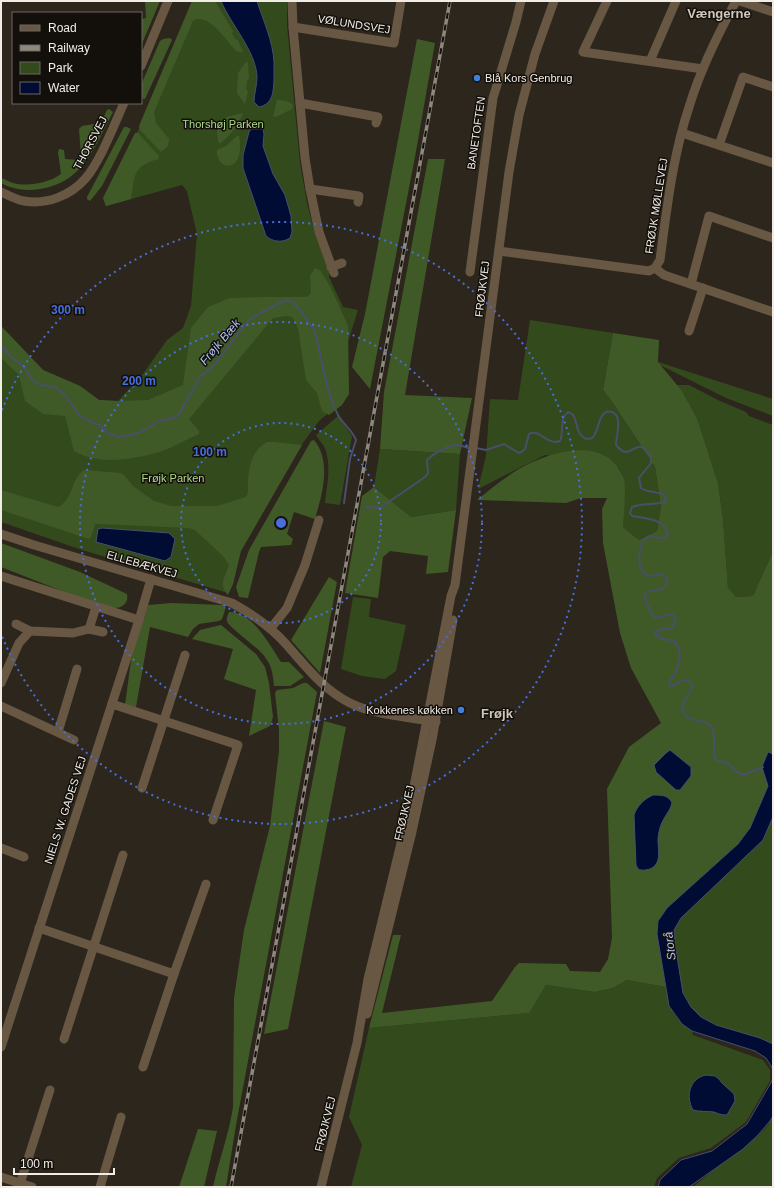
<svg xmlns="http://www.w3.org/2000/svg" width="774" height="1188" font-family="Arial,sans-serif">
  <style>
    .green { fill: #334a1d }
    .forest { fill: #405a27 }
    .water { fill: #010c34; stroke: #494f69 }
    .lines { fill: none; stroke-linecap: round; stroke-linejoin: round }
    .stream { stroke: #494f69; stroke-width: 2 }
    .minor { stroke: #675743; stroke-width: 9 }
    .rail-casing { stroke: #8e887f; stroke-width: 3.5 }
    .rail { stroke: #130f0b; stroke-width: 2; stroke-dasharray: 6; stroke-linecap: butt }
    .ring { fill: none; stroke: #476edb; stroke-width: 2; stroke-dasharray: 2 4 }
    .shop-dot { fill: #3f7fe0; stroke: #130f0b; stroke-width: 1.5 }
    .labels { text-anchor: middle; stroke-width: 3; stroke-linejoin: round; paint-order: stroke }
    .street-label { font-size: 11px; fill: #f1ece5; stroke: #130f0b }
    .poi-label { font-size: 11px; fill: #f1ece5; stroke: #130f0b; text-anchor: start }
    .park-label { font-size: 11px; fill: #afd98b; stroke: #130f0b }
    .water-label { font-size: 12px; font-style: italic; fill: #afc6f2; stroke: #130f0b }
    .quarter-label { font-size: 13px; font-weight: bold; fill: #d1c7bb; stroke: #130f0b }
    .centre { fill: #476edb; stroke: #130f0b; stroke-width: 2 }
    .ring-label { font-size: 12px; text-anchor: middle; font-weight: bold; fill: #476edb; stroke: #130f0b; stroke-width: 3; stroke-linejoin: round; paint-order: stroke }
  </style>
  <rect width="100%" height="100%" fill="#2d261c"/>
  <g class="green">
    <polygon points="196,1 287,1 287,25 300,163 307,203 315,234 329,270 329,277 343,307 358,310 347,345 344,400 319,421 297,451 240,549 228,593 82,550 1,522 1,326 43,370 80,386 99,400 118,401 143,374 167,340 183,328 191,306 197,234 187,191 182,185 106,206 103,198 146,115"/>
    <polygon points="530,320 613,333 603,390 613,403 655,467 661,507 657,531 639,540 623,527 624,480 619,468 545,455 478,489 486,456 490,399 518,400"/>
    <polygon points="658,362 773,399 773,416 726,398 660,365"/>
    <polygon points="677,385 689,385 720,401 746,412 749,416 773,425 773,551 753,596 736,597 728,589 723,519 718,483 697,418 682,391"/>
    <path d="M338,416L352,436L340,505L325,503C327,486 331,468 326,451C324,445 319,440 316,435Z"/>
    <polygon points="380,449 460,454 456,510 411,517 374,487"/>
    <polygon points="353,597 371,599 369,617 406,625 396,671 385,679 362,676 341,669"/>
    <polygon points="773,817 773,1044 760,1038 716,1025 701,1017 691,1007 683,994 675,944 674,930 681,918 763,840"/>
    <path d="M627,980L666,987C669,1007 674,1020 692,1031L693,1035L763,1060L770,1070V1081L746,1122L711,1148L679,1158L657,1178L654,1187H351L362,1145L349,1117L369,1028L528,1013L546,985L595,992L613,988Z"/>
    <path d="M773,1116V1187H693C703,1179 713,1170 724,1162C741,1148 763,1137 773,1116Z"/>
  </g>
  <g class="forest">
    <polygon points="145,1 160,1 141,46 141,19 146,18"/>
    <path d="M192,1H215L233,31L232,33L235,39L238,40L243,52H240L236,51C228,42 207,11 193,21L154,112L156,123L169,139L168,146L161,152L140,130L139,126Z"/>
    <polygon points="170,38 172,40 145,99 143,99 141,93 141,85 160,41 163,39"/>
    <polygon points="417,39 435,43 415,157 370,389 352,367 365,314"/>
    <polygon points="246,62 248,63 249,78 247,80 246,89 248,91 245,104 238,95 237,92 238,73"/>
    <path d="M277,100C282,100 289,101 293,105L292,109L278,116L273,117Z"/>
    <path d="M109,109L113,112C95,146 83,183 40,189C26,191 14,190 1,183V178C5,179 9,182 13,183C27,187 49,183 61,174L58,152L59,149L64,150L65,159L78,160L81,156L79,129L82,126L101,123L107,110Z"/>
    <path d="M243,113C238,125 231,136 219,144C213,118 221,118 243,113Z"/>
    <polygon points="124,127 127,127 131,129 102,186 90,201 87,199 87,197"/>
    <path d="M135,133H138L159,156L158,159C132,167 135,175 131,199L106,206L103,198Z"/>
    <path d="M237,136H239C241,143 241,162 232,165C223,169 215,157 217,150L226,146Z"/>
    <polygon points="428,159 445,159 405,395 472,398 460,454 380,449 384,392"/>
    <path d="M315,268L320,270L330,286L348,326L349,394L342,405L329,415L322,411L317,393L306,380L298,328L292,317L286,316L273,318L189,419L199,431V434C185,440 171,449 156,453C129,460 99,465 74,451L65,416L43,414L25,401L19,375L1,358V326L43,370L80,386L99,400L118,401L148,400L183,385L191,328L208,307L230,298L267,297H307L311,293L310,276Z"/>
    <path d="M613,333L659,340L658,362L682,391L697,418L718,483L723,519L728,588L736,597L753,596L773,551V754L768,753L762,766L768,786L750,828L738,844L667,908L658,921L657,934L666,987L627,980L613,988L595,992L546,985L529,1013L369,1028L393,935H401L382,1013L492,1001L515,967L519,963L566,964L570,971L600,972L608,959L612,938L607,789L629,747L661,723L631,668L620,633L603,543L602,509L607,498H581L566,503L477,500C488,491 499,482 511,474C542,453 606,431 624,479C626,486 624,517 623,527L639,540L657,531L661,507L655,467L613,403L603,390Z"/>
    <path d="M314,440C332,462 322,495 315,519L294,512L287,534L293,539L291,545L261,547L259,552L248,598L239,597L236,587L249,550L311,441Z"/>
    <path d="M267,442H274L302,445L241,551L233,584L228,595C218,584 225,578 229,565L224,557L195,530L189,528L98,524H95L91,537L89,539L1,510V490L58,507C74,499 70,480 84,470L120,473L124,475L133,486L154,501L171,506H217L246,497C249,492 248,487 248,481C249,466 252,450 267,442Z"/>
    <polygon points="374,487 411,517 456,510 448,572 426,574 428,556 390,551 383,557 378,598 345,593 362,496"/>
    <path d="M1,543L80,572L127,594C129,602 123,608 115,608L85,600L1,567Z"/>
    <polygon points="329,577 337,582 320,673 291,640"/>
    <polygon points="172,603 222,605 226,607 222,619 219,621 199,624 193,629 188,637 150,627 136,707 125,705 132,653 148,605"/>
    <path d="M229,612C253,612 269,644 281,662H289L304,677L290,686H274C273,675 272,666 265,657C259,648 228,627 227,621C226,618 228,615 229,612Z"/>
    <polygon points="221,625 256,654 265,667 269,683 273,717 270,726 249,736 256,690 224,679 233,649 192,639 200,630"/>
    <path d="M303,683H307L317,692L236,1125L226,1187H213C219,1160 229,1134 233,1107L234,998L244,930L270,826L279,751V730L275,693L277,690L293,688Z"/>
    <polygon points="324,721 346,727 288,1029 264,1034"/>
    <polygon points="198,1129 217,1131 204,1187 179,1187"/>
  </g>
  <g class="water">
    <path d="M221,1H257C263,20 273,41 274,62C274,68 274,74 274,80C273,93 273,104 259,107L254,102C254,94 257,86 257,77C256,51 231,25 221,1Z"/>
    <path d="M251,129H263L264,134L263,146L273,174L285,195L291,216L292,232L290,238C282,243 273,242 266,236L243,168V155L249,132Z"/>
    <polygon points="102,528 169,533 175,539 171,557 165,561 96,542 98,529"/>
    <polygon points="670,750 691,767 691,776 680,790 676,790 656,772 654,765 666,753"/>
    <polygon points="768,752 773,754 773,817 763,840 681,918 674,930 675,944 683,993 691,1007 701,1017 716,1025 760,1038 773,1044 773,1069 766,1058 755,1051 692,1031 682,1024 669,1006 657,934 658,921 667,908 738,844 750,828 768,786 762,767"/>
    <path d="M653,795C661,795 669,795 672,803C670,812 663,817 660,828C659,832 658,836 658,840C658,850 662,864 650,869C646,870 642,871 638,869L636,865L634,815C637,806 644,799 653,795Z"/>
    <path d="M706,1075L715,1076L719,1079L722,1083L734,1094L735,1101L727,1115C721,1115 719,1114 714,1112C707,1111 700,1112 693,1110C685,1096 690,1078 706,1075Z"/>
    <polygon points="773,1078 773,1116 770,1121 758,1135 743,1149 689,1187 658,1187 660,1180 681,1160 712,1151 747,1124 772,1081"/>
  </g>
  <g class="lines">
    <g class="stream">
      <path d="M1,345L10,356L21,364L27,371L31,378L40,385L55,387L65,395L79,415L91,422L100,425L108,433L119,437L139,433L161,420L170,419L178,416L200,377L214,365L249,320L260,313L286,300L293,302L304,315L308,322L314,329C322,357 325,389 338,415C343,424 352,430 356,440L350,459L344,503"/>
      <path d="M476,448L486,450L504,444L517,452L520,453L525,449L529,434C540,428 547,446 560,441C564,432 559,419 568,412C577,414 575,425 579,432C580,435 583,437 586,439C588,438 590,439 592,438C600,433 597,408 612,412C623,416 616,437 616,445C629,461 632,444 642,447C645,449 648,454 651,457V463L639,478L641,488C647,493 657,491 664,495L666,499L665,502C654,505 642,503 632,507L630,513L632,516C644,518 668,519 668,536C661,542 654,533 647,537C638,543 636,569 646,575C650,577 657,575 662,574L667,578L666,585L662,589L646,592L644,597L652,615L656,618L671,614L674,616L676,620L672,628L658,630L655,633C658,640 667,639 674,641C675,643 679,646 679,649C682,660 676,674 669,682L670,685L672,686C680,682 687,676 693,685C691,692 685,697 683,704C678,724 706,718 711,726C716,733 713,748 714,757C717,763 719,760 725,762C731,764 735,772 741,774H746L763,767"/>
      <path d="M365,507L380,508L425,477L428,473L427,460C434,453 447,446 456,445C460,445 465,447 469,448"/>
    </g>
    <g class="minor">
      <polyline points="292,1 293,27 305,158 310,189 319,232 334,273"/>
      <polyline points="607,1 583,52 703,69"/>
      <polyline points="740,1 773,12"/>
      <polyline points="293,27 394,43 401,1"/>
      <polyline points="650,61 676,1"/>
      <polyline points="141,66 168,1"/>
      <polyline points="300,103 378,117 376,123"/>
      <polyline points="682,133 773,163"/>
      <polyline points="719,145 743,77 773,87"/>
      <polyline points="310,189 359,196 358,202"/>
      <path d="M1,192C8,195 16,200 24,201C46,205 70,196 85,179C100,162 114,125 124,103"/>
      <path d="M499,251L649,271L655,268L660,260C667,207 673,154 690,104C701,68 718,34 736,1"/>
      <polyline points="331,267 342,263"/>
      <polyline points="655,268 664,275 773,312"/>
      <polyline points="470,272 493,98 516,22 521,1"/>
      <polyline points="691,284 709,216 773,238"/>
      <polyline points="689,331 703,288"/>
      <path d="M1,534L34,545L232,603C252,614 270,626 285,643C305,665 322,689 350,703C374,715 409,717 436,722"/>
      <polyline points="1,576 139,620"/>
      <polyline points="16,624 30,631 73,633 89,629 103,632"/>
      <polyline points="271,628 287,608 305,565 319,520"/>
      <polyline points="89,629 96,607"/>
      <polyline points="1,683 19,643 30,631"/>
      <polyline points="112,704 238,745 213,820"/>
      <polyline points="1,706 74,740"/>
      <polyline points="58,732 77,669"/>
      <polyline points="142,788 185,655"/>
      <polyline points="1,848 24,857"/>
      <polyline points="39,928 174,974"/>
      <polyline points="367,1014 411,836 432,740 453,620"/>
      <polyline points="64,1039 123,855"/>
      <polyline points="1,1047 139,620 151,579"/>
      <polyline points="143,1067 174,974 206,884"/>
      <polyline points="1,1177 32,1187"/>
      <polyline points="19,1187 50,1090"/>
      <polyline points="100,1187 121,1117"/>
      <polyline points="321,1187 357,1043 368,979 411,802 451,596 455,585 509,172 519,115 535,54 554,1"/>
    </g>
    <defs>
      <polyline id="rail" points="231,1187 450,1"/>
    </defs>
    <use href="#rail" class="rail-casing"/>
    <use href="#rail" class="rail"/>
  </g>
  <g class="ring">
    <circle cx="281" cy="523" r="100"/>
    <circle cx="281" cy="523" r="201"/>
    <path d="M2 410A301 301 0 1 1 2 636"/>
  </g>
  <g class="shop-dot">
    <circle cx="477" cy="78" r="4"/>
    <circle cx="461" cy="710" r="4"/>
  </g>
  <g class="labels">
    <g class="street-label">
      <text transform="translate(354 24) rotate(9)" y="4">VØLUNDSVEJ</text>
      <text transform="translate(476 133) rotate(-82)" y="4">BANETOFTEN</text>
      <text transform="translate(90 143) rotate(-62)" y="4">THORSVEJ</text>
      <text transform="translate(656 206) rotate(-81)" y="4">FRØJK MØLLEVEJ</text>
      <text transform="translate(482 289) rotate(-83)" y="4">FRØJKVEJ</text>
      <text transform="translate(142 564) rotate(16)" y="4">ELLEBÆKVEJ</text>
      <text transform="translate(65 810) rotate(-72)" y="4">NIELS W. GADES VEJ</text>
      <text transform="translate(404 813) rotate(-77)" y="4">FRØJKVEJ</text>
      <text transform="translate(325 1124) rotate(-76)" y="4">FRØJKVEJ</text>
    </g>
    <g class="poi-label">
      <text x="485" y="82">Blå Kors Genbrug</text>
      <text x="453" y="714" text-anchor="end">Kokkenes køkken</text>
    </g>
    <g class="park-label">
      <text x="223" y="128">Thorshøj Parken</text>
      <text x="173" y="482">Frøjk Parken</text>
    </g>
    <g class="water-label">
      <text transform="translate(220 342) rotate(-50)" y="4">Frøjk Bæk</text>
      <text transform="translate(670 946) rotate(-97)" y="4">Storå</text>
    </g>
    <g class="quarter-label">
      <text x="719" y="18">Vængerne</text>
      <text x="497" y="718">Frøjk</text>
    </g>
  </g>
  <circle cx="281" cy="523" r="6" class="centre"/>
  <g class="ring-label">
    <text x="68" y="314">300 m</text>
    <text x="139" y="385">200 m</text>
    <text x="210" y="456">100 m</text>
  </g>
  <rect width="774" height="1188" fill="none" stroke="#f1ece5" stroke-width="4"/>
  <rect x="12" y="12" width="130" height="92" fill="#130f0b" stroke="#6c6762"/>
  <rect x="20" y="25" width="20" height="6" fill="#675743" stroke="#6c6762"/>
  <text x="48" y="32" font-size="12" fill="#f1ece5">Road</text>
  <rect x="20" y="45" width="20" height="6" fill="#8e887f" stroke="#6c6762"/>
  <text x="48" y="52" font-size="12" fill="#f1ece5">Railway</text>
  <rect x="20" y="62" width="20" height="12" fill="#334a1d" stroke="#6c6762"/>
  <text x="48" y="72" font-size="12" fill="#f1ece5">Park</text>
  <rect x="20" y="82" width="20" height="12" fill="#010c34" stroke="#6c6762"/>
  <text x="48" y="92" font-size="12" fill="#f1ece5">Water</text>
  <path d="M14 1168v6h100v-6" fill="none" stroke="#f1ece5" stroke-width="2"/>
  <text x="20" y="1168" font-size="12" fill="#f1ece5" stroke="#130f0b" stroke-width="3" paint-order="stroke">100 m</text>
</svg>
